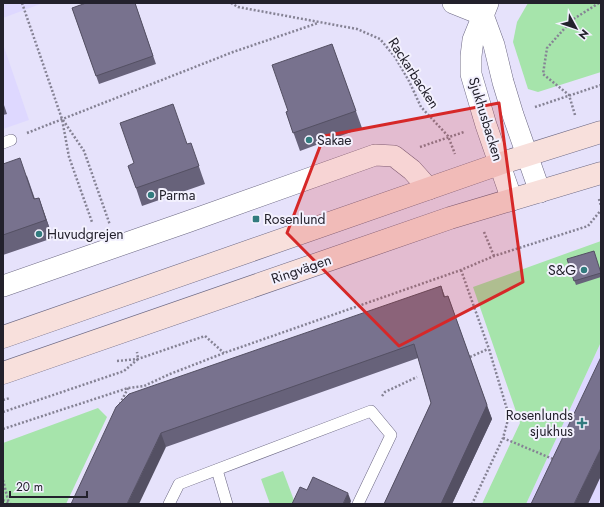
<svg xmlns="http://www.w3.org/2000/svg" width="604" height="507" font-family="Jost,sans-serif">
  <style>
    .built { fill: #ded8ff }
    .green { fill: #a6e4ab }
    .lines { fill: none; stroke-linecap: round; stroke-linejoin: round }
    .lane-casing { stroke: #6c6883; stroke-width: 12 }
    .street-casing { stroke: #6c6883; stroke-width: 22 }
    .secondary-casing { stroke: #6c6883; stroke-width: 23 }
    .path { stroke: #858294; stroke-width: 2.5; stroke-dasharray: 2 2; stroke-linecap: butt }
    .lane { stroke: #fff; stroke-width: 11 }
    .street { stroke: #fff; stroke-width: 21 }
    .secondary { stroke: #f8e0dc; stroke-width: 22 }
    .wall { fill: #67627a }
    .shaded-wall { fill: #545063 }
    .building { fill: #78728e; stroke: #545063 }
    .marked { fill: #d62828; fill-opacity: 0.2; stroke: #d62828; stroke-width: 3; stroke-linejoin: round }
    .poi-dot { fill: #327b7e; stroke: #f3f1fe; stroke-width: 1.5 }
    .labels { text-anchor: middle; stroke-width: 4; stroke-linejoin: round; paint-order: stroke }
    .street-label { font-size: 14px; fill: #23212c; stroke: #f3f1fe }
    .poi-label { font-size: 14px; fill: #23212c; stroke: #f3f1fe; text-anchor: start }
  </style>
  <rect width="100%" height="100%" fill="#e6e2fb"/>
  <g class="built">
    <polygon points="3,3 43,3 3,18"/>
    <polygon points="3,44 29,120 3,129"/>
    <polygon points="601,342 601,504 526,504"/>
  </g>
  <g class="green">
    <polygon points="528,3 601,3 601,72 538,92 528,89 513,42 517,22"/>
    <polygon points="601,241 601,342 526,504 482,504 520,423 473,287"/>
    <polygon points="98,408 107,417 66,504 3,504 3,443"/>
    <polygon points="283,471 295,503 291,504 270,504 261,479"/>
  </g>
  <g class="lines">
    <defs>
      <g id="lane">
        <polyline points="3,143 11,140"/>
        <polyline points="217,470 227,504"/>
        <polyline points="169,504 179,484 371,411 391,435 358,504"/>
      </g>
      <g id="street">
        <polyline points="453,3 483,15"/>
        <polyline points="488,3 473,40 471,56 471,74 486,125 512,200"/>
        <polyline points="483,15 494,45 503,82 513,115 540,192"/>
        <polyline points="3,286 187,222 375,155 394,156 412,170 429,189"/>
      </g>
      <g id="secondary">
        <polyline points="3,337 499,164 601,132"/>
        <polyline points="3,373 450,218 601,173"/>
      </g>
    </defs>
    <use href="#lane" class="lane-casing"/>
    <use href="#street" class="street-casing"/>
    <use href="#secondary" class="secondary-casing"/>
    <g class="path">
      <polyline points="22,3 62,119 69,157 92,222"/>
      <polyline points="231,3 238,7 357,29 380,39 395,57 409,81 421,107 448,136 455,154"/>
      <polyline points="535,107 601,85"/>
      <polyline points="575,115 569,95 543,74 547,48 572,20 599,3"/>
      <polyline points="63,120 84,151 110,225"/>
      <polyline points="27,133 233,52 318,23"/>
      <polyline points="420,147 464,132"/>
      <polyline points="599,199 601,206"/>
      <polyline points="484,232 494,256"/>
      <polyline points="461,270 489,349 509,416 503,438 472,504"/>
      <polyline points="470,357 488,349"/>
      <polyline points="117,361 138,359 205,336 224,353"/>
      <polyline points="382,396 385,392 417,377"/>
      <polyline points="3,400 10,398"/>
      <polyline points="120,404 128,388"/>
      <polyline points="3,412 124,371 138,359 137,352"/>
      <polyline points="3,429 128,388 144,386 170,374 224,353 461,270 494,256 588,226 601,210"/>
      <polyline points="503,438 553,459"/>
      <polyline points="3,480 9,504"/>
      <polyline points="3,500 11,504"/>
    </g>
    <use href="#lane" class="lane"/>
    <use href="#street" class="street"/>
    <use href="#secondary" class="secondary"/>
  </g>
  <g class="wall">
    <polygon points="135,3 156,64 99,84 72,8"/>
    <polygon points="332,44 362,128 300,151 286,112 288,111"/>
    <polygon points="3,102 7,114 3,115"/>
    <polygon points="187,144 197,161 205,184 142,206 136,188"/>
    <polygon points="3,164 27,176 35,199 39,198 53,238 3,255"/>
    <polygon points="567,259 601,273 601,277 576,285"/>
    <polygon points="441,286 492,419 452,504 384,504 431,403 418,358 166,447 116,407"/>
  </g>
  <g class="shaded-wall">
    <polygon points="39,198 45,215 53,238 46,220"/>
    <polygon points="448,296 492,419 452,504 441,504"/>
    <polygon points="161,433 166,447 139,504 127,504"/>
    <polygon points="601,448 601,476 588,504 574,504"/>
    <polygon points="348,493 351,501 350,504 343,504"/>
  </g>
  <g class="building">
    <polygon points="86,3 135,3 153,56 96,76 72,8"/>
    <polygon points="332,44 356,111 293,133 286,112 288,111 272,65"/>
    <polygon points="173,104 187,144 191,143 199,166 136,188 128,166 134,163 120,123"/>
    <polygon points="20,158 34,199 39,198 46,220 3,235 3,164"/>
    <polygon points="594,251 601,273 574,281 567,259"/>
    <polygon points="441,286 444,297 448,296 487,405 441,504 384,504 431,403 414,344 161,433 127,504 71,504 116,407 129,394"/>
    <polygon points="601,357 601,448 574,504 531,504"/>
    <polygon points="313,477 348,493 343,504 292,504 300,487 307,490"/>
  </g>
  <path class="marked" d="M499,103L523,282L399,346L287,233L324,136Z"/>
  <g class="poi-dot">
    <circle cx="309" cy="140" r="4"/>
    <circle cx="151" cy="195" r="4"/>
    <rect x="252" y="215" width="8" height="8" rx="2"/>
    <circle cx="39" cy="234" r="4"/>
    <circle cx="584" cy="270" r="4"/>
    <path d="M580 417h4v4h4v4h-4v4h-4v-4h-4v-4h4z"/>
  </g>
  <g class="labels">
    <g class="street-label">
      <text transform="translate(414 73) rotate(57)" y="5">Rackarbacken</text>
      <text transform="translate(486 119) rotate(73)" y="5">Sjukhusbacken</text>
      <text transform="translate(301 269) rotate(-19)" y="5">Ringvägen</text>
    </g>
    <g class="poi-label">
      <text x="317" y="145">Sakae</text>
      <text x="159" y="200">Parma</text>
      <text x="264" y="224">Rosenlund</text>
      <text x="47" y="239">Huvudgrejen</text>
      <text x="576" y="275" text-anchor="end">S&amp;G</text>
      <text x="573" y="420" text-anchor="end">Rosenlunds<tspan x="573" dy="16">sjukhus</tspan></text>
    </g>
  </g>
  <rect width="604" height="507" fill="none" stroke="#23212c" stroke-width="8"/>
  <g transform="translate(576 28) rotate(130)" stroke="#f3f1fe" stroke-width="3" paint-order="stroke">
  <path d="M0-3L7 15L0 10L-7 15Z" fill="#23212c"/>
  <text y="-6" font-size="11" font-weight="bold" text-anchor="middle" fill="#23212c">N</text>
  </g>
  <path d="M10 491v6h77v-6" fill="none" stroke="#23212c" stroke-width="2"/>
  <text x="16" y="491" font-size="12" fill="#23212c" stroke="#f3f1fe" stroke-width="3" paint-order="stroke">20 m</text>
</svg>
